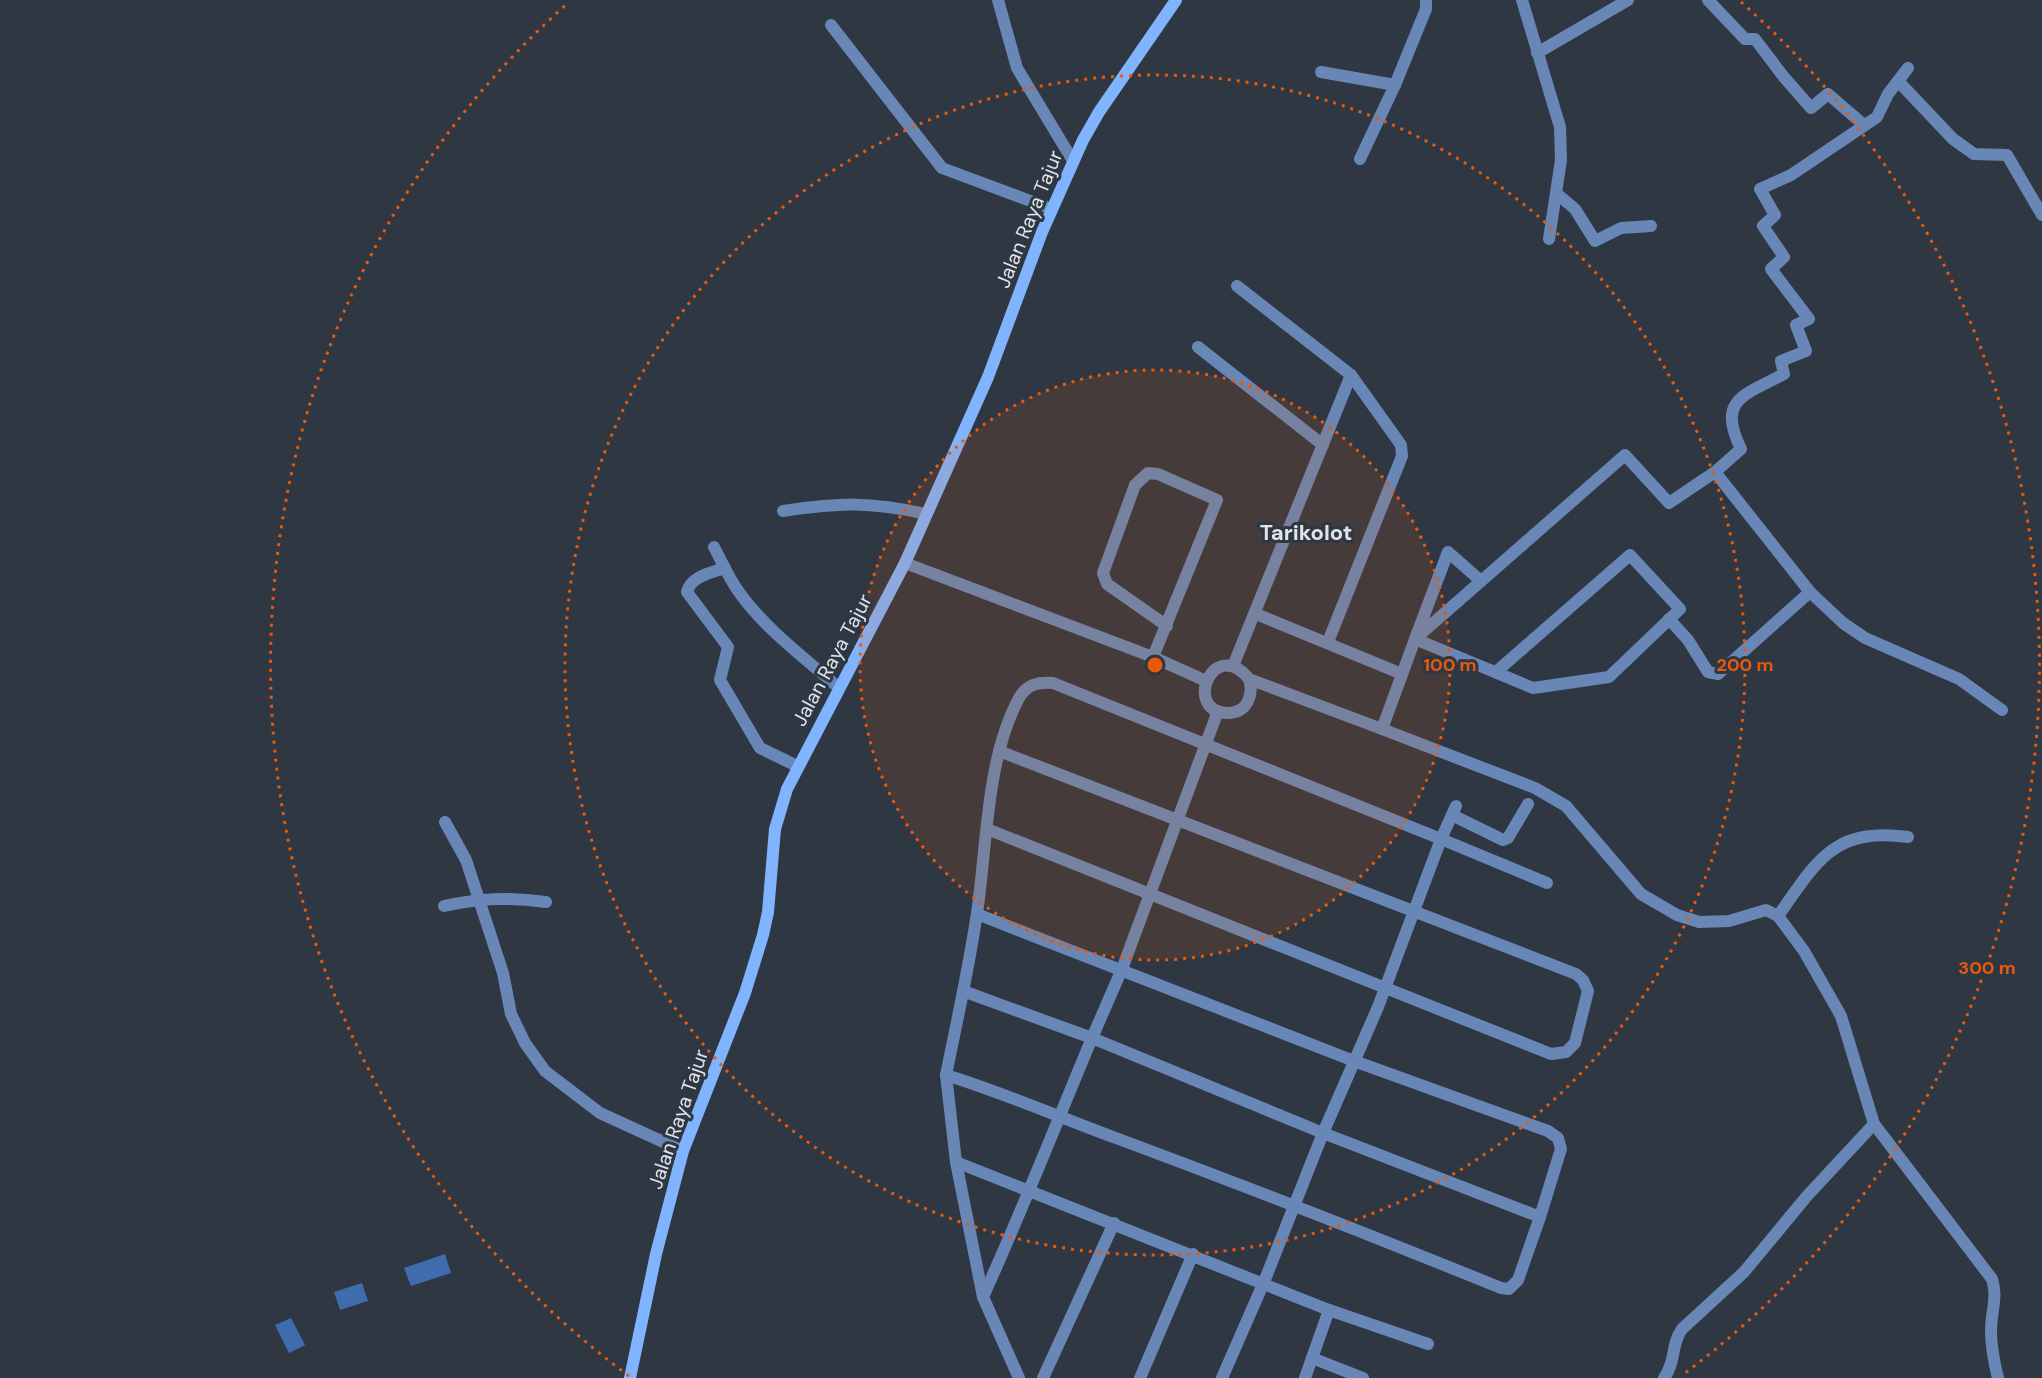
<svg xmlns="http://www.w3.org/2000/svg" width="2042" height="1378" font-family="'DM Sans',sans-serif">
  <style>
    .building { fill: #3f6caf }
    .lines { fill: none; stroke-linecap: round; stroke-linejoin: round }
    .minor { stroke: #6887b6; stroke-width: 12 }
    .secondary { stroke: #81b4fe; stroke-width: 12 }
    .ring { fill: none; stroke: #e8590c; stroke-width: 3; stroke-dasharray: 3 6 }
    .labels { text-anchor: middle; stroke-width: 6; stroke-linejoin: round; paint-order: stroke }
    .street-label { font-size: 20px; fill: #dfe4eb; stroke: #2f3743 }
    .quarter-label { font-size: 22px; font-weight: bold; fill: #dfe4eb; stroke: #2f3743 }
    .centre { fill: #e8590c; stroke: #2f3743; stroke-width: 3 }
    .ring-label { font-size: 18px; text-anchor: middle; font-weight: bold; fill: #e8590c; stroke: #2f3743; stroke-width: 6; stroke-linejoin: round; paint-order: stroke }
  </style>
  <rect width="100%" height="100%" fill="#2f3743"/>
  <g class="building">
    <polygon points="445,1254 451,1273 411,1286 404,1268"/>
    <polygon points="362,1283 368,1301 340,1310 334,1292"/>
    <polygon points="291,1318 305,1345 289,1353 275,1325"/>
  </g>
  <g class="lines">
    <g class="minor">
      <polyline points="998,0 1017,68 1073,161"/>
      <polyline points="1522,0 1560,127 1561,160 1549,239"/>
      <polyline points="1708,0 1745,39 1755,39 1783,76 1811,108 1828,94 1864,125"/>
      <polyline points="831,25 942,168 1052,209"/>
      <polyline points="1537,53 1628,0"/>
      <polyline points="1321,72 1395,85"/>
      <polyline points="1898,81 1953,139 1974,154 2007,155 2042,215"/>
      <polyline points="1360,159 1395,85 1426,9 1426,0"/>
      <polyline points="1556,193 1575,209 1595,241 1621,228 1651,226"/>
      <polyline points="1237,286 1351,375 1401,445 1402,456 1328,642"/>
      <polyline points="1198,347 1323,445"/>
      <polyline points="1715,472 1810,592 1843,623 1865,638 1959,679 2002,710"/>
      <path d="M783,511C839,503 869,501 926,514"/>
      <path d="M714,547C722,562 729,579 739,592C765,629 805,658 839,688"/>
      <polyline points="905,563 1153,657 1206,681"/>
      <path d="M725,568C711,573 691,576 687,592L728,647L720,680L760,748L797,766"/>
      <polyline points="1481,581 1448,552 1415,639 1533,688 1609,677 1680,609 1630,555 1497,671"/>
      <polyline points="1256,614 1402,674"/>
      <polyline points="1669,619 1688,640 1708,672 1718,674 1810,592"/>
      <polyline points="1153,657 1217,500 1158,474 1148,473 1135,485 1103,573 1107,584 1167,626"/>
      <polyline points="1233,666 1351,375"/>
      <path d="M1249,679C1254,695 1247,713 1228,713C1182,713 1213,635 1249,679L1382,729L1415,639L1625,455L1669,503L1715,472L1741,449C1716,399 1745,395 1784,374L1781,361L1806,351L1796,325L1809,319L1771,269L1784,257L1763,226L1775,215L1760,189L1791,175L1877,117L1888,94L1908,68"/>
      <path d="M1382,729L1535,788L1566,806L1641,894L1677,915L1699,922L1729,921L1766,910L1778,916L1804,951L1841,1016L1874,1124L1992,1279C1998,1298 1991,1311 1991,1331C1991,1347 1994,1362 1998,1378"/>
      <polyline points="1456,806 1441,839 1547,883"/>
      <polyline points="1452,815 1503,840 1508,838 1528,804"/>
      <polyline points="445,822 466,860 503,973 511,1014 525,1043 545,1071 600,1113 683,1151"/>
      <polyline points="987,829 1551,1054 1566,1052 1575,1043 1588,991 1583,980 1576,974 999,751"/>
      <path d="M444,906C480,898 510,897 546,902"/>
      <polyline points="977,914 1354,1061 1548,1131 1558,1138 1561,1149 1540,1217"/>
      <path d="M1778,916C1817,861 1833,827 1908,837"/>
      <polyline points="963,991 1092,1038 1122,969 1218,711"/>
      <path d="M946,1075C957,1021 969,967 977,913C987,846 986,759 1019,698C1027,684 1038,682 1053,683L1441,839L1378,1007L1323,1133L1264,1282L1222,1378"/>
      <polyline points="956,1162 1329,1310 1428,1344"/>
      <path d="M983,1297C1022,1211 1056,1124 1092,1038L1323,1133L1540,1217L1518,1280L1509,1289L1501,1288C1373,1236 1245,1186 1116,1138C1059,1117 1004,1093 946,1075L956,1162L983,1297L1019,1378"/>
      <polyline points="1312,1358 1363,1378"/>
      <polyline points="1043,1378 1114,1223"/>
      <polyline points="1140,1378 1193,1254"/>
      <polyline points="1305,1378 1329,1310"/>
      <path d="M1664,1378C1676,1362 1671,1344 1682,1329L1744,1272L1807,1196L1874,1124"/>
    </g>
    <polyline class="secondary" points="630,1378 656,1254 683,1151 745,993 763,935 768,912 775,829 787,789 905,563 988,377 1042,232 1083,140 1099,112 1176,0"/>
  </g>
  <circle cx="1155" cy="665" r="295" fill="#e8590c" fill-opacity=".12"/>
  <g class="ring">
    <circle cx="1155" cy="665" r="295"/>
    <circle cx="1155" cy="665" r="590"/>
    <path d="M629 1376A885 885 0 0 1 569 2M1741 2A885 885 0 0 1 1681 1376"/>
  </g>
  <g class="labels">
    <g class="street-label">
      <text transform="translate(1029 219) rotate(-68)" y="7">Jalan Raya Tajur</text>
      <text transform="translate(832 660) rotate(-62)" y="7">Jalan Raya Tajur</text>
      <text transform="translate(678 1119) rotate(-71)" y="7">Jalan Raya Tajur</text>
    </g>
    <g class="quarter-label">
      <text x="1306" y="540">Tarikolot</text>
    </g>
  </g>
  <circle cx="1155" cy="665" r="9" class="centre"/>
  <g class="ring-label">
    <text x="1450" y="671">100 m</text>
    <text x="1745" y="671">200 m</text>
    <text x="1987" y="974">300 m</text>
  </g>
</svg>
